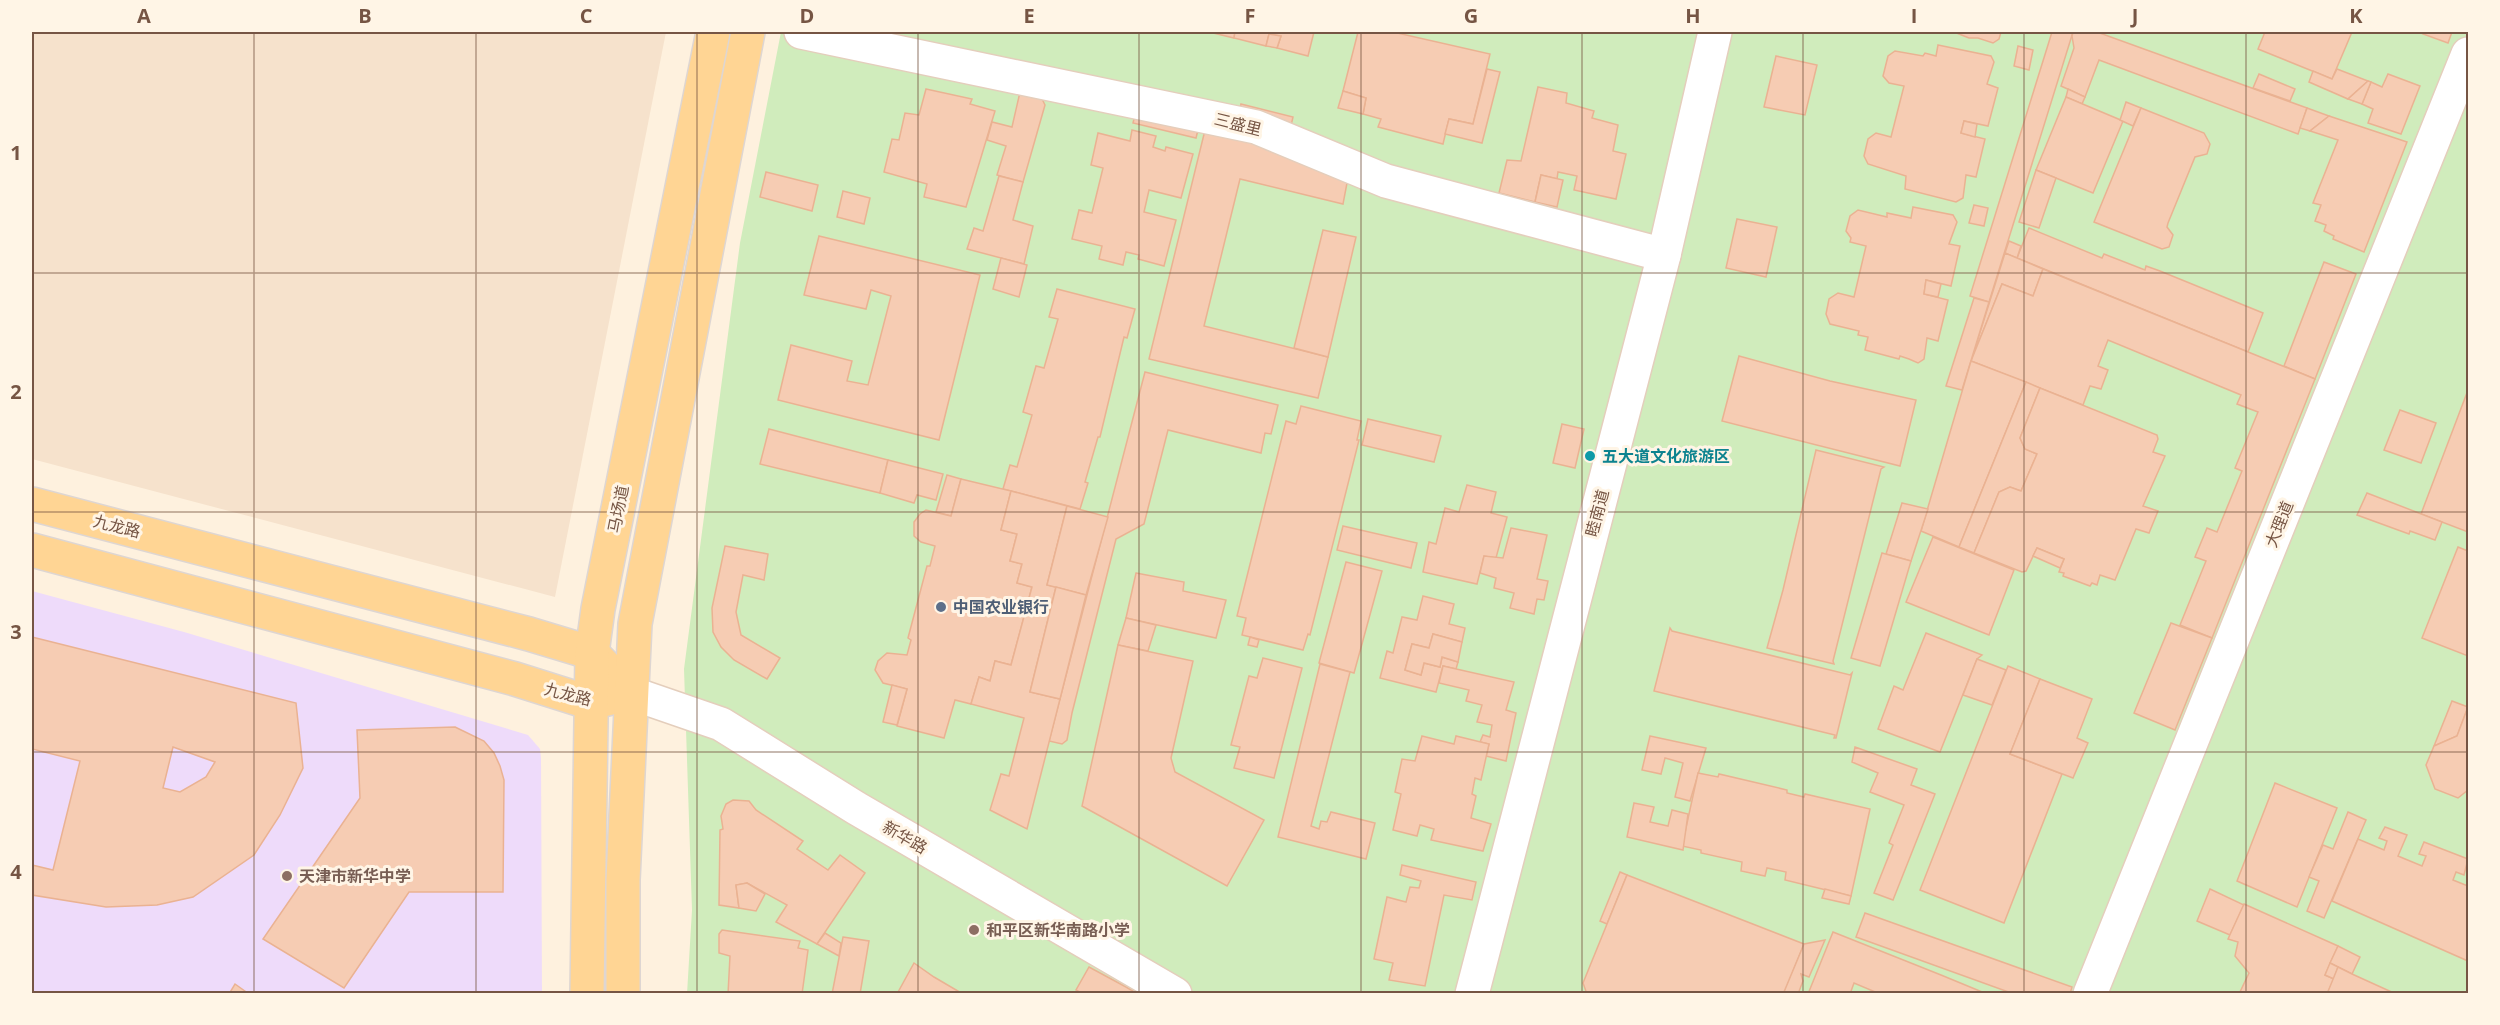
<svg xmlns="http://www.w3.org/2000/svg" width="2500" height="1025" font-family="'Open Sans','Noto Sans SC',sans-serif">
  <style>
    .residential { fill: #f6e2cc }
    .education { fill: #eedbfa }
    .green { fill: #d0ecbc }
    .building { fill: #f6ccb3; stroke: #eab292; stroke-width: 1.5; fill-rule: evenodd }
    .lines { fill: none; stroke-linecap: round; stroke-linejoin: round }
    .minor-casing { stroke: #e4cebc; stroke-width: 36 }
    .major-casing { stroke: #ded6d2; stroke-width: 36 }
    .minor { stroke: #fff; stroke-width: 33 }
    .major { stroke: #ffd594; stroke-width: 33 }
    .grid { fill: none; stroke: #765544; stroke-width: 1.5; stroke-opacity: 0.55 }
    .culture-dot { fill: #0f9aa8; stroke: #fff5e6; stroke-width: 2 }
    .service-dot { fill: #5c6f8a; stroke: #fff5e6; stroke-width: 2 }
    .education-dot { fill: #8d6e63; stroke: #fff5e6; stroke-width: 2 }
    .labels { text-anchor: middle; stroke-width: 6; stroke-linejoin: round; paint-order: stroke }
    .street-label { font-size: 16px; fill: #765544; stroke: #fff5e6 }
    .culture-label { font-size: 16px; font-weight: bold; fill: #0d838f; stroke: #fff5e6; text-anchor: start }
    .service-label { font-size: 16px; font-weight: bold; fill: #4e5e75; stroke: #fff5e6; text-anchor: start }
    .education-label { font-size: 16px; font-weight: bold; fill: #785e54; stroke: #fff5e6; text-anchor: start }
    .neatline { fill: none; stroke: #765544; stroke-width: 2 }
    .grid-label { font-size: 20px; text-anchor: middle; font-weight: bold; fill: #765544 }
  </style>
  <rect width="100%" height="100%" fill="#fef1de"/>
  <polygon class="residential" points="32,32 666,32 555,597 32,459"/>
  <polygon class="education" points="32,591 184,632 528,735 540,749 541,758 542,993 32,993"/>
  <polygon class="green" points="781,32 2468,32 2468,993 687,994 692,910 684,669 740,243"/>
  <g class="building">
    <polygon points="1209,32 1235,32 1234,38"/>
    <polygon points="1235,32 1314,32 1308,56 1277,48 1281,36 1269,34 1266,46 1234,38"/>
    <polygon points="1358,32 1393,32 1490,54 1473,124 1449,119 1443,144 1378,127 1381,119 1363,114 1366,98 1343,91"/>
    <polygon points="1954,32 2001,32 1999,39 1993,43 1978,38 1969,38"/>
    <polygon points="2052,32 2073,32 1989,302 1970,296"/>
    <polygon points="2073,32 2097,32 2307,108 2298,134 2099,60 2085,97 2061,86 2074,48 2072,36"/>
    <polygon points="2265,32 2352,32 2332,79 2258,49"/>
    <polygon points="2425,32 2452,32 2448,43 2423,34"/>
    <polygon points="1269,34 1281,36 1277,48 1266,46"/>
    <polygon points="1938,45 1991,56 1994,62 1987,84 1998,88 1988,126 1964,121 1961,133 1985,139 1976,177 1966,175 1963,198 1956,202 1905,189 1906,176 1868,164 1864,156 1868,139 1876,133 1891,137 1904,86 1889,83 1883,76 1888,56 1895,51 1923,56 1925,53 1936,56"/>
    <polygon points="2018,46 2033,50 2029,70 2014,66"/>
    <polygon points="1776,56 1817,65 1805,115 1764,107"/>
    <polygon points="1487,69 1500,72 1482,143 1445,134 1449,119 1473,124"/>
    <polygon points="2337,69 2368,81 2348,99 2309,82 2313,71 2332,79"/>
    <polygon points="2259,74 2295,89 2290,101 2253,88"/>
    <polygon points="2388,74 2420,86 2401,134 2368,123 2373,109 2362,104 2371,82 2382,87"/>
    <polygon points="2368,81 2371,82 2362,104 2348,99"/>
    <polygon points="1538,87 1567,93 1566,103 1594,111 1592,118 1618,125 1613,151 1626,154 1616,199 1574,190 1577,176 1558,172 1557,179 1541,175 1535,202 1499,193 1507,160 1521,161"/>
    <polygon points="926,89 972,99 970,104 995,111 966,207 924,197 927,184 884,172 892,139 899,140 905,113 919,115"/>
    <polygon points="2068,89 2085,97 2082,104 2066,97"/>
    <polygon points="1343,91 1366,98 1363,114 1338,108"/>
    <polygon points="1020,92 1041,97 1045,105 1023,182 997,175 1006,146 987,140 992,122 1012,127"/>
    <polygon points="2066,97 2123,121 2093,193 2036,170"/>
    <polygon points="2126,102 2141,108 2133,126 2120,120"/>
    <polygon points="1138,103 1201,118 1196,138 1133,123"/>
    <polygon points="1241,104 1293,117 1288,139 1236,126"/>
    <polygon points="2141,108 2204,133 2210,144 2207,154 2195,157 2168,223 2167,227 2173,235 2169,247 2162,249 2094,222"/>
    <polygon points="2307,108 2329,116 2310,131 2300,128"/>
    <polygon points="2329,116 2407,142 2364,252 2333,239 2334,236 2324,231 2326,225 2315,221 2321,205 2313,203 2338,140 2310,131"/>
    <polygon points="1964,121 1977,124 1975,137 1961,133"/>
    <polygon points="1206,126 1351,162 1343,204 1240,179 1204,326 1328,357 1318,398 1149,359"/>
    <polygon points="1132,130 1156,136 1153,147 1165,151 1166,147 1193,154 1181,198 1149,190 1144,212 1176,220 1164,266 1138,259 1139,255 1126,252 1123,265 1099,259 1102,246 1072,239 1079,210 1092,213 1103,168 1091,165 1098,133 1130,141"/>
    <polygon points="2036,170 2056,178 2039,228 2019,222"/>
    <polygon points="766,172 818,185 812,211 760,197"/>
    <polygon points="1541,175 1563,180 1557,207 1535,202"/>
    <polygon points="999,176 1023,182 1013,220 1033,226 1024,264 967,249 974,228 983,231"/>
    <polygon points="843,191 870,198 864,224 837,217"/>
    <polygon points="1974,205 1988,208 1984,226 1969,223"/>
    <polygon points="1913,207 1953,215 1957,222 1949,244 1960,246 1951,286 1926,280 1924,294 1948,300 1938,341 1927,338 1924,359 1918,363 1909,359 1900,356 1899,359 1865,350 1868,337 1858,335 1859,331 1830,324 1826,314 1829,299 1838,293 1854,297 1866,246 1850,242 1851,238 1846,231 1850,216 1858,210 1887,217 1887,213 1911,218"/>
    <polygon points="1737,219 1777,227 1766,277 1726,268"/>
    <polygon points="2029,228 2102,258 2104,254 2145,270 2146,266 2160,271 2263,313 2248,352 2017,258"/>
    <polygon points="1323,230 1356,237 1328,357 1294,348"/>
    <polygon points="819,236 980,275 939,440 778,400 791,345 852,361 847,381 868,385 891,296 871,290 866,309 804,295"/>
    <polygon points="2009,241 2021,246 2017,258 2005,253"/>
    <polygon points="2005,253 2043,269 2033,296 2002,284 1971,361"/>
    <polygon points="1001,258 1027,265 1019,297 993,289"/>
    <polygon points="2324,262 2356,274 2315,379 2284,366"/>
    <polygon points="2043,269 2315,379 2212,638 2180,625 2206,561 2195,557 2207,528 2217,532 2242,471 2235,468 2258,412 2237,404 2241,395 2108,340 2098,366 2108,370 2101,389 2090,386 2083,405 1971,361 2002,284 2033,296"/>
    <polygon points="1926,280 1941,284 1938,297 1924,294"/>
    <polygon points="1057,289 1135,309 1127,338 1124,337 1100,437 1098,437 1085,482 1088,483 1080,509 1003,489 1010,465 1017,467 1032,415 1023,412 1036,366 1044,368 1058,319 1049,317"/>
    <polygon points="1974,298 1989,302 1962,390 1946,386"/>
    <polygon points="1739,356 1830,381 1916,400 1900,466 1722,421"/>
    <polygon points="1971,361 2026,382 1959,547 1921,531"/>
    <polygon points="1145,372 1278,405 1271,434 1265,433 1261,453 1168,430 1144,524 1116,539 1072,713 1067,740 1062,744 1049,741"/>
    <polygon points="2026,382 2040,388 2020,438 2025,449 2037,454 2021,491 2010,487 1999,492 1974,553 1959,547"/>
    <polygon points="2040,388 2157,435 2158,439 2153,452 2165,456 2143,506 2158,511 2149,533 2136,529 2115,580 2100,575 2097,585 2092,583 2090,586 2063,576 2064,573 2059,572 2064,559 2037,548 2026,571 2022,572 1974,553 1999,492 2010,487 2021,491 2037,454 2025,449 2020,438"/>
    <polygon points="2468,390 2468,532 2421,514"/>
    <polygon points="1301,406 1361,421 1357,440 1359,440 1310,635 1308,634 1303,650 1242,635 1246,618 1237,616 1286,421 1296,424"/>
    <polygon points="2400,410 2436,423 2421,463 2384,450"/>
    <polygon points="1368,419 1441,436 1434,462 1362,445"/>
    <polygon points="1562,424 1584,429 1575,468 1553,463"/>
    <polygon points="769,429 888,460 880,493 760,464"/>
    <polygon points="1816,450 1884,467 1881,469 1833,661 1834,664 1767,648 1783,590"/>
    <polygon points="888,460 943,474 936,500 917,495 914,503 880,493"/>
    <polygon points="947,475 961,479 951,516 936,512"/>
    <polygon points="961,479 1011,491 1001,530 1017,534 1010,561 1022,564 1017,583 1032,587 1011,665 995,661 990,681 979,677 971,704 955,700 944,738 897,726 907,689 883,683 875,670 878,661 887,653 907,655 911,640 908,638 927,566 930,566 935,546 921,542 914,536 914,522 920,514 926,510 951,516"/>
    <polygon points="1467,485 1496,492 1491,513 1507,517 1496,558 1484,556 1477,584 1423,572 1429,542 1436,544 1445,508 1459,512"/>
    <polygon points="1011,491 1067,506 1047,585 1056,587 1030,692 1060,699 1027,829 990,810 1001,774 1009,776 1024,718 971,704 979,677 990,681 995,661 1011,665 1032,587 1017,583 1022,564 1010,561 1017,534 1001,530"/>
    <polygon points="2367,493 2442,522 2435,540 2410,531 2409,534 2357,515"/>
    <polygon points="1902,503 1928,509 1911,561 1886,554"/>
    <polygon points="1067,506 1108,517 1086,595 1047,585"/>
    <polygon points="1343,526 1417,543 1411,568 1337,550"/>
    <polygon points="1511,528 1547,535 1537,579 1548,581 1544,600 1537,599 1534,614 1510,608 1514,593 1494,588 1496,578 1480,573 1484,556 1503,558"/>
    <polygon points="1933,537 2014,570 1989,635 1906,602"/>
    <polygon points="725,546 768,554 764,580 743,575 736,612 741,635 780,658 767,679 734,660 721,647 713,632 712,608"/>
    <polygon points="2458,547 2468,551 2468,656 2422,638"/>
    <polygon points="2037,548 2064,559 2060,568 2033,556"/>
    <polygon points="1882,553 1911,561 1880,666 1851,658"/>
    <polygon points="1346,562 1382,571 1354,673 1319,663"/>
    <polygon points="1136,573 1184,582 1183,591 1226,600 1216,638 1126,618"/>
    <polygon points="1056,587 1086,595 1060,699 1030,692"/>
    <polygon points="1423,596 1454,604 1449,624 1465,628 1462,642 1433,634 1429,648 1412,644 1405,670 1421,675 1424,663 1440,667 1442,657 1458,662 1456,669 1443,666 1436,692 1380,678 1387,651 1393,653 1402,617 1417,620"/>
    <polygon points="1126,618 1156,625 1148,651 1118,645"/>
    <polygon points="2171,623 2212,638 2175,730 2134,713"/>
    <polygon points="1670,628 1672,631 1721,643 1850,675 1852,673 1836,738 1834,738 1835,735 1654,691"/>
    <polygon points="1926,633 1982,655 1977,659 1940,752 1878,729 1894,686 1903,690"/>
    <polygon points="1433,634 1462,642 1458,662 1442,657 1440,667 1424,663 1421,675 1405,670 1412,644 1429,648"/>
    <path d="M32,637L296,703L303,768L280,815L254,855L193,897L157,905L106,907L32,895V865L53,870L80,761L32,749ZM173,747L215,762L206,777L180,792L163,788Z"/>
    <polygon points="1250,637 1259,640 1257,647 1248,645"/>
    <polygon points="1118,645 1193,661 1171,758 1175,772 1264,820 1227,886 1082,806"/>
    <polygon points="1263,658 1302,668 1274,778 1234,768 1240,747 1231,745 1249,676 1257,678"/>
    <polygon points="1977,659 2006,670 1992,705 1963,695"/>
    <polygon points="1320,664 1350,672 1311,826 1319,829 1321,821 1327,822 1331,812 1375,823 1366,859 1278,837"/>
    <polygon points="1443,666 1514,682 1506,710 1516,713 1506,761 1486,756 1489,744 1480,742 1483,735 1490,737 1492,725 1477,722 1482,705 1466,701 1469,690 1439,683"/>
    <polygon points="2008,666 2040,679 2010,754 2062,774 2004,923 1920,890"/>
    <polygon points="2040,679 2092,699 2077,738 2088,743 2073,778 2010,754"/>
    <polygon points="892,685 907,689 897,725 883,722"/>
    <polygon points="2452,701 2468,707 2457,736 2434,746"/>
    <polygon points="2468,707 2468,790 2458,798 2435,789 2426,765 2434,746 2457,736"/>
    <polygon points="455,727 484,741 494,753 500,766 504,780 503,892 409,892 344,988 263,939 360,798 357,730"/>
    <polygon points="1422,736 1454,744 1456,736 1489,744 1481,780 1475,778 1472,794 1476,796 1471,818 1491,824 1483,851 1431,840 1434,829 1420,825 1417,836 1393,830 1401,794 1395,792 1402,759 1415,761"/>
    <polygon points="1650,736 1706,748 1690,801 1675,797 1683,763 1665,758 1661,774 1642,770"/>
    <polygon points="1855,747 1917,769 1911,785 1935,794 1893,900 1874,893 1893,845 1889,843 1904,805 1870,792 1878,773 1852,762"/>
    <polygon points="1698,773 1718,777 1719,774 1787,790 1787,793 1804,797 1805,794 1870,809 1851,896 1785,880 1786,872 1767,868 1765,876 1741,871 1742,862 1701,853 1701,850 1682,846"/>
    <polygon points="2275,783 2337,808 2297,907 2237,881"/>
    <polygon points="733,800 749,801 756,810 803,841 797,849 828,870 840,855 865,873 817,944 776,922 787,905 747,883 736,885 739,908 719,905 720,830 723,829 721,816 726,804"/>
    <polygon points="1634,803 1654,807 1650,822 1668,826 1672,810 1688,814 1683,850 1627,837"/>
    <polygon points="2348,812 2366,820 2324,918 2307,911 2319,881 2309,877 2323,845 2333,849"/>
    <polygon points="2385,827 2407,835 2398,856 2422,866 2426,856 2419,854 2424,842 2468,859 2464,875 2456,872 2453,880 2468,886 2468,961 2332,901 2358,839 2384,850 2387,841 2379,838"/>
    <polygon points="1402,865 1476,882 1472,900 1444,895 1425,986 1389,980 1393,963 1374,959 1387,897 1406,902 1410,887 1419,888 1421,881 1400,875"/>
    <polygon points="1620,872 1627,875 1607,924 1600,921"/>
    <polygon points="1627,875 1804,944 1784,994 1587,994 1583,983"/>
    <polygon points="747,883 765,894 756,911 739,908 736,885"/>
    <polygon points="1825,889 1851,896 1849,904 1822,898"/>
    <polygon points="2210,889 2244,905 2230,935 2197,921"/>
    <polygon points="2244,904 2338,946 2325,975 2334,979 2327,994 2239,994 2249,973 2235,956 2238,942 2228,939"/>
    <polygon points="1865,913 2072,987 2070,994 2014,994 1856,937"/>
    <polygon points="722,930 800,941 798,948 808,950 802,994 728,994 730,956 719,953 719,934"/>
    <polygon points="1833,932 1941,975 1987,994 1880,994 1854,983 1850,994 1808,994"/>
    <polygon points="825,933 841,943 839,956 817,944"/>
    <polygon points="843,937 869,941 860,994 832,994"/>
    <polygon points="1825,940 1809,977 1801,974 1803,981 1798,994 1784,992 1804,944"/>
    <polygon points="2338,946 2360,957 2352,974 2330,963"/>
    <polygon points="914,963 934,977 963,994 897,994"/>
    <polygon points="2330,963 2338,967 2334,979 2325,975"/>
    <polygon points="1089,967 1126,987 1138,994 1083,994 1076,990"/>
    <polygon points="2338,967 2352,974 2396,994 2327,994"/>
    <polygon points="235,984 249,994 229,994"/>
  </g>
  <g class="lines">
    <defs>
      <g id="minor">
        <polyline points="801,32 1256,127 1386,181 1664,255"/>
        <polyline points="631,693 721,724 856,808 1175,994"/>
        <polyline points="1472,994 1664,255 1715,32"/>
        <polyline points="2090,994 2468,54"/>
      </g>
      <g id="major">
        <polyline points="32,504 529,634 592,653 631,693 591,703 515,679 32,550"/>
        <polyline points="587,994 592,653 598,609 713,32"/>
        <polyline points="623,994 623,880 635,624 748,32"/>
      </g>
    </defs>
    <use href="#minor" class="minor-casing"/>
    <use href="#major" class="major-casing"/>
    <use href="#minor" class="minor"/>
    <use href="#major" class="major"/>
  </g>
  <path class="grid" d="M254,32V994M476,32V994M697,32V994M918,32V994M1139,32V994M1361,32V994M1582,32V994M1803,32V994M2024,32V994M2246,32V994M32,273H2468M32,512H2468M32,752H2468"/>
  <circle class="culture-dot" cx="1590" cy="456" r="6"/>
  <circle class="service-dot" cx="941" cy="607" r="6"/>
  <g class="education-dot">
    <circle cx="287" cy="876" r="6"/>
    <circle cx="974" cy="930" r="6"/>
  </g>
  <g class="labels">
    <g class="street-label">
      <text transform="translate(1238 124) rotate(14)" y="6">三盛里</text>
      <text transform="translate(618 509) rotate(-79)" y="6">马场道</text>
      <text transform="translate(1597 513) rotate(-75)" y="6">睦南道</text>
      <text transform="translate(2279 524) rotate(-68)" y="6">大理道</text>
      <text transform="translate(117 526) rotate(14)" y="6">九龙路</text>
      <text transform="translate(568 694) rotate(14)" y="6">九龙路</text>
      <text transform="translate(905 837) rotate(30)" y="6">新华路</text>
    </g>
    <g class="culture-label">
      <text x="1602" y="462">五大道文化旅游区</text>
    </g>
    <g class="service-label">
      <text x="953" y="613">中国农业银行</text>
    </g>
    <g class="education-label">
      <text x="299" y="882">天津市新华中学</text>
      <text x="986" y="936">和平区新华南路小学</text>
    </g>
  </g>
  <rect width="2500" height="1025" fill="none" stroke="#fff5e6" stroke-width="66"/>
  <rect x="33" y="33" width="2434" height="959" class="neatline"/>
  <g class="grid-label">
    <text x="144" y="23">A</text>
    <text x="365" y="23">B</text>
    <text x="586" y="23">C</text>
    <text x="807" y="23">D</text>
    <text x="1029" y="23">E</text>
    <text x="1250" y="23">F</text>
    <text x="1471" y="23">G</text>
    <text x="1693" y="23">H</text>
    <text x="1914" y="23">I</text>
    <text x="2135" y="23">J</text>
    <text x="2356" y="23">K</text>
    <text x="16" y="160">1</text>
    <text x="16" y="399">2</text>
    <text x="16" y="639">3</text>
    <text x="16" y="879">4</text>
  </g>
</svg>
